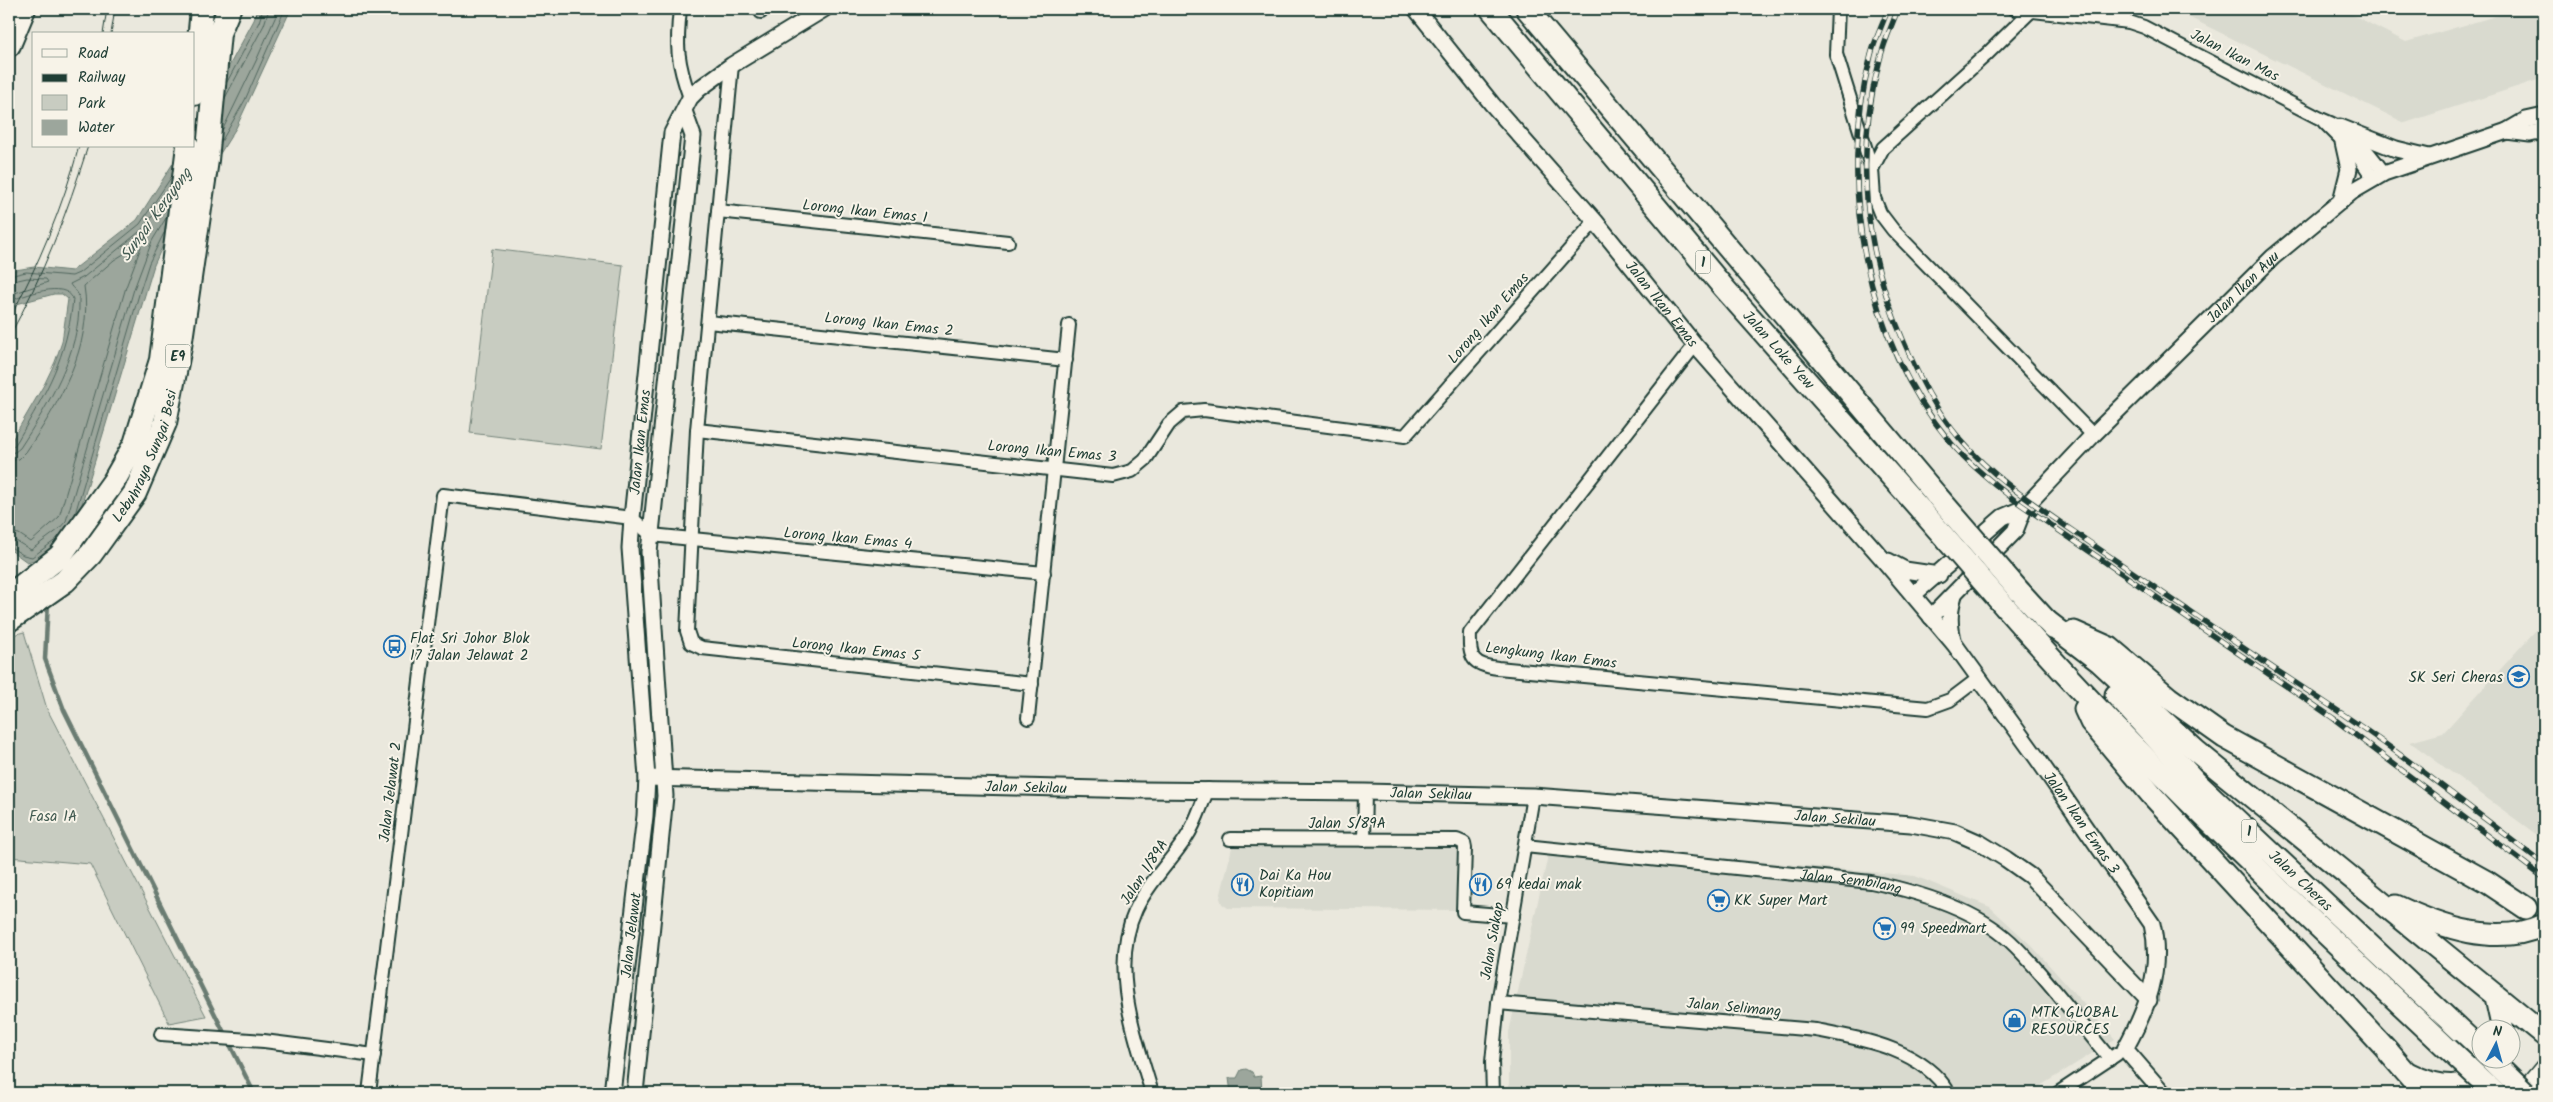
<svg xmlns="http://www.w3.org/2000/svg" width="2553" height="1102" font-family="Kalam,sans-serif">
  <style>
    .built { fill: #d9dacf }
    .green { fill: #c8ccc1; stroke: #74847a }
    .water { fill: #9ca69c; stroke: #6a7c72 }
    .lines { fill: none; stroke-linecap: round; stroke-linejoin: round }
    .shore { stroke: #51675e; stroke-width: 1 }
    .stream { stroke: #6a7c72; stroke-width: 4.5 }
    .minor-casing { stroke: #1f3d34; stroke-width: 16 }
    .tertiary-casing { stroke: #1f3d34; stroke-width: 19 }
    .secondary-casing { stroke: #1f3d34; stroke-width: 21 }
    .trunk-casing { stroke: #1f3d34; stroke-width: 25 }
    .motorway-casing { stroke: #1f3d34; stroke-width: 26 }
    .minor { stroke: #f7f3e8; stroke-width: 12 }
    .tertiary { stroke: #f7f3e8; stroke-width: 15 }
    .secondary { stroke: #f7f3e8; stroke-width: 18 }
    .trunk { stroke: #f7f3e8; stroke-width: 21 }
    .motorway { stroke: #f7f3e8; stroke-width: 22 }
    .tram { stroke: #1f3d34; stroke-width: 1 }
    .rail-casing { stroke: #1f3d34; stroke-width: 5.5 }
    .rail { stroke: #f7f3e8; stroke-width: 4; stroke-dasharray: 11; stroke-linecap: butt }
    .trunk-bridge-casing { stroke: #1f3d34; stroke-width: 25; stroke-linecap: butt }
    .trunk-bridge { stroke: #f7f3e8; stroke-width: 21 }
    .labels { text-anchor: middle; stroke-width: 4; stroke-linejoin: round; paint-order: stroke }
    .shield { fill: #f7f3e8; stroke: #60746a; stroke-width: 1 }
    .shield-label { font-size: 14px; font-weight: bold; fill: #1f3d34 }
    .street-label { font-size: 15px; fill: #1f3d34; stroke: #f7f3e8 }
    .poi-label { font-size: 15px; fill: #1f3d34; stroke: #f7f3e8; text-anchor: start }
    .park-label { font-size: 15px; fill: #415a50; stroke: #f7f3e8 }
    .water-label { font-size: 16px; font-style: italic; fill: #445c53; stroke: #f7f3e8 }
  </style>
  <rect width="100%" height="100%" fill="#eae8dd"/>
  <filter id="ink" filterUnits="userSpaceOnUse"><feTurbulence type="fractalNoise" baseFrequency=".02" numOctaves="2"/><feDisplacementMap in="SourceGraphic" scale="10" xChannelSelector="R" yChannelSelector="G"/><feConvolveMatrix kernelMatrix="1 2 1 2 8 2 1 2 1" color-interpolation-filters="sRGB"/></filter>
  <g filter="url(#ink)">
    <g class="built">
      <polygon points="2172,9 2341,9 2406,42 2520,9 2544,9 2544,78 2405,123"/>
      <polygon points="2544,621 2544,840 2410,742 2443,733"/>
      <polygon points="1551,842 1915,876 1990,907 2032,946 2115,1039 2029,1093 1509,1093 1509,1032"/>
      <polygon points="1233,843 1458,846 1459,910 1228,908 1222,904 1220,898"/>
    </g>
    <g class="green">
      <polygon points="492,249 623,265 601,449 470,433"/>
      <polygon points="24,632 47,709 206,1016 169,1023 90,864 9,857 9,636"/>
    </g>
    <g class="water">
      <polygon points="258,9 291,9 236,128 163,245 154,265 75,527 41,558 27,562 9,549 9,445 45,383 55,362 62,342 68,299 62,294 54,294 9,306 9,271 34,267 72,271 137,220 184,146 194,146 194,131 254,20"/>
      <polygon points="1246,1069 1252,1072 1254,1077 1261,1076 1262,1093 1231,1093 1229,1078 1237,1078 1241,1070"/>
    </g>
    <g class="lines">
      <g class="shore">
        <polyline points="227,82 259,22 263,9"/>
        <polyline points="225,98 264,25 269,9"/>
        <polyline points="223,129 256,61 279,9"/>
        <polyline points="221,142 245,100 285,9"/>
        <polyline points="9,276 26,272 72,276 79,273 140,224 172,176"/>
        <polyline points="9,282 27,278 46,279 48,282 9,295"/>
        <path d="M9,301C24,296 65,279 73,299C67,358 47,390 18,440L14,446L9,447"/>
        <path d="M9,453L15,452L20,448C48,405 81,352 79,299C79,291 72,289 70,284L84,277L144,228L170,191"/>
        <path d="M9,461L19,459L26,452C58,405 94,345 84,286L114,260L140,244L141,247L126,287L59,517L31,542L19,534L9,532"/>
        <polyline points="75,514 140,291 149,263 164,233"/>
        <polyline points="9,540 16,541 31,550 58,530 66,521 134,289 152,241 166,218"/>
        <polyline points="9,546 23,555 32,557 57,539"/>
      </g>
      <polyline class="stream" points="48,602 45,659 64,710 254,1093"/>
      <defs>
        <g id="minor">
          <path d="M680,9C676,46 677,62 690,98"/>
          <polyline points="1838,9 1836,54 1872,169 1874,198 1880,213 1893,230 2093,435"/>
          <path d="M2015,9L2129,22L2144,27L2321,119C2350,130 2366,147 2384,173"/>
          <polyline points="761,12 761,9"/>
          <polyline points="732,65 697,430 687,631 691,643 702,648 1032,684"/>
          <polyline points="2324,122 2358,156 2374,179"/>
          <polyline points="1872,169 1883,148 1987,54 2031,11"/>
          <polyline points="718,211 1008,242"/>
          <polyline points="708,322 1066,360"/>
          <path d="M1695,345L1470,633C1469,658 1472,665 1498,668L1928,708L1950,700L1979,678"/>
          <polyline points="697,430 1113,476 1132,471 1145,460 1169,424 1183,412 1204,410 1405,436 1595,221"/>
          <polyline points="1028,718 1069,325"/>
          <polyline points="1230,839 1457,840 1464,843 1465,848 1463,912 1513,916"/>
          <polyline points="1364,840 1365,792"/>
          <path id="s1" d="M1525,846L1871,882C1920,892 1980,910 2016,947C2050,981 2079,1022 2110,1059"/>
          <path d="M1498,1003L1816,1030C1862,1039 1923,1049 1949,1093"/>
          <polyline points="161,1034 264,1041 374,1055"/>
          <polyline points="369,1093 443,495 632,518 651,535 1044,573"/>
          <path d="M1152,1093C1135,1035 1109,968 1136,909C1148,883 1171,861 1186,838C1196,823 1201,805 1208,789"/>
          <polyline points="1493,1093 1492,1062 1498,1003 1533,796"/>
          <polyline points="2058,1093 2117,1054"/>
        </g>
        <g id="tertiary">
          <path id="s2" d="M1416,9L1492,104L1595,221L1695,345L1881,557L1955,645L2037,758L2152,924C2163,970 2147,1009 2125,1049L2163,1093"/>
          <polyline points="2340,127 2396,149 2429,157"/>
          <polyline points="2507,131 2530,134 2544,131"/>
          <polyline points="2341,201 2349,169 2343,142"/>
          <polyline points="1888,561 1905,570 1939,575"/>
          <polyline points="1913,595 2003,517 2024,508"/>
          <path id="s3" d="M1931,617L2015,531L2024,508L2093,435L2273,257L2353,191L2384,173L2507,131L2526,120L2544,116"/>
          <path d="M1954,643C1949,625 1949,612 1954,595"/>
          <path id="s4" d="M647,778L1140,790L1365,792L1533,796L1911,824L1955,832L1980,843L2006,859L2030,876L2149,1000"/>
          <path id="s5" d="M612,1093L645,816L647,778L630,548L632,518L672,133L690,98L699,89L732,65L824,9"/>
          <polyline points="635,1093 665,796 649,552 693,136 684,111"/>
        </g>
        <polyline id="secondary" points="2523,1093 2544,1068"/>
        <g id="trunk">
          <path id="s6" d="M1491,9L1724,288L1921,510"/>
          <polyline points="1527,9 1937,496"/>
          <polyline points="2020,592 2054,629"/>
          <path d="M2006,608C2143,765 2297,906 2448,1049"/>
          <polyline points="2044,619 2100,662 2196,751 2544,1035"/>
          <polyline points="2074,632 2110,648 2169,698 2224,737 2487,882 2526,908"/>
          <path id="s7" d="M2116,695L2197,783L2480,1049"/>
          <polyline points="2085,709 2091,722 2151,794 2385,1048 2424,1093"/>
          <path d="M2396,906C2441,927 2496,947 2544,925"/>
          <polyline points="2496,998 2503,1030"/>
          <path d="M2410,1074C2439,1089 2467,1092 2491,1067"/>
        </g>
        <g id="motorway">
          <polyline points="9,45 24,9"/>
          <polyline points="194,94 202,9"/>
          <polyline points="9,596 60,556 114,481 135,444 161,360 188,146"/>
          <path id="s8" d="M9,620L65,581L91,554L135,493L165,423L180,347L207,160L219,33L229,9"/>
        </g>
      </defs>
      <use href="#minor" class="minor-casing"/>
      <use href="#tertiary" class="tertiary-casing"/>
      <use href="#secondary" class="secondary-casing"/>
      <use href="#trunk" class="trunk-casing"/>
      <use href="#motorway" class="motorway-casing"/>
      <use href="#minor" class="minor"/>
      <use href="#tertiary" class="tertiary"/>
      <use href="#secondary" class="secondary"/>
      <use href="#trunk" class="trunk"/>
      <use href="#motorway" class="motorway"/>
      <g class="tram">
        <polyline points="103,34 107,9"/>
        <polyline points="111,34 115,9"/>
        <path d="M9,320C38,265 63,207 79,146"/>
        <path d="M9,337C43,276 67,213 88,146"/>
      </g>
      <defs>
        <g id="rail">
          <path d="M1888,9C1883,24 1875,39 1871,55C1837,185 1864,338 1951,443C1969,464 1991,481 2013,499L2333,718L2544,878"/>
          <path d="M1898,9C1892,25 1884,42 1880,59C1854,154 1864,252 1904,342C1919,377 1935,410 1960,439C1998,484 2051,515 2099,549C2172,599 2245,650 2320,699C2397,749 2470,808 2544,864"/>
        </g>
      </defs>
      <use href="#rail" class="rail-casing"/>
      <use href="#rail" class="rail"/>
      <defs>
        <g id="trunk-bridge">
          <polyline points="1937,496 2020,592"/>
          <polyline points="1921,510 2006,608"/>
          <polyline points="2448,1049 2495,1093"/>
          <polyline points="2491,1060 2525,1093"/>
        </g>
      </defs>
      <use href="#trunk-bridge" class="trunk-bridge-casing"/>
      <use href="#trunk-bridge" class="trunk-bridge"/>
    </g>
  </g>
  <defs>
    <symbol id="bus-ring" viewBox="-11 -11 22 22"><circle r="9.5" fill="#f7f3e8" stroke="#1f6fb2" stroke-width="1.5"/><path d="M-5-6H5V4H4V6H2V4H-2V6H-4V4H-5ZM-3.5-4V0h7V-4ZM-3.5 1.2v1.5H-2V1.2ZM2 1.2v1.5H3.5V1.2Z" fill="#1f6fb2"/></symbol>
    <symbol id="school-ring" viewBox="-11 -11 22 22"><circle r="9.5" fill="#f7f3e8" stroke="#1f6fb2" stroke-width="1.5"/><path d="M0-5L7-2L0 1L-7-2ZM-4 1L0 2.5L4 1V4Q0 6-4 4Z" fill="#1f6fb2"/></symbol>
    <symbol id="restaurant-ring" viewBox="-11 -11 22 22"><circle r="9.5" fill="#f7f3e8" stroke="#1f6fb2" stroke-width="1.5"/><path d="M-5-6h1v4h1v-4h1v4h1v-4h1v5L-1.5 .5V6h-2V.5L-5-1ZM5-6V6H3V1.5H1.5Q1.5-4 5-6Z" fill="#1f6fb2"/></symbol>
    <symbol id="supermarket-ring" viewBox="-11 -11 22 22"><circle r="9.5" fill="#f7f3e8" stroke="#1f6fb2" stroke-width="1.5"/><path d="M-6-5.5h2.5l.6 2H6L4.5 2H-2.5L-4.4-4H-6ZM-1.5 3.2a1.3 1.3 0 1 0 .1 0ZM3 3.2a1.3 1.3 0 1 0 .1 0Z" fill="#1f6fb2"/></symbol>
    <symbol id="shop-ring" viewBox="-11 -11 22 22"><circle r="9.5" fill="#f7f3e8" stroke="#1f6fb2" stroke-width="1.5"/><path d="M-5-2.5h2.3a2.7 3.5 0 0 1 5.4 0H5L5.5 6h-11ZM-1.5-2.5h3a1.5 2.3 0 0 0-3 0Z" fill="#1f6fb2"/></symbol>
  </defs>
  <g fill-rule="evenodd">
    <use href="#bus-ring" x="382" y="634" width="25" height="25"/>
    <use href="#school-ring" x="2506" y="664" width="25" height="25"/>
    <use href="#restaurant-ring" x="1230" y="872" width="25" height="25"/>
    <use href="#restaurant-ring" x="1468" y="872" width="25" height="25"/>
    <use href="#supermarket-ring" x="1706" y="888" width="25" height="25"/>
    <use href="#supermarket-ring" x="1872" y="916" width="25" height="25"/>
    <use href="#shop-ring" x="2002" y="1008" width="25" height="25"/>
  </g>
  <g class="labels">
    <g class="shield">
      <rect x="1695.5" y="250.5" width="15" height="23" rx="4"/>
      <rect x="165.5" y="344.5" width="25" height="23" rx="4"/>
      <rect x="2241.5" y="819.5" width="15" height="23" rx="4"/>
    </g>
    <g class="shield-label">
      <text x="1703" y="267">1</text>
      <text x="178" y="361">E9</text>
      <text x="2249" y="836">1</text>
    </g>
    <g class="street-label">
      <text transform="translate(2235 55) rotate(27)" y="5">Jalan Ikan Mas</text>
      <text transform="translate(865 211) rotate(6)" y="5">Lorong Ikan Emas 1</text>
      <text dy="5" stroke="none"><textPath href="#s3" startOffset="456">Jalan Ikan Ayu</textPath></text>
      <text dy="5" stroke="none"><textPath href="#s2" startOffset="384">Jalan Ikan Emas</textPath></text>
      <text transform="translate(1488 318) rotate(-49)" y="5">Lorong Ikan Emas</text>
      <text transform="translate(889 324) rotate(6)" y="5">Lorong Ikan Emas 2</text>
      <text dy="5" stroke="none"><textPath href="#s6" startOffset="446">Jalan Loke Yew</textPath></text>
      <text dy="5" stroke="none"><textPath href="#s5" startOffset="654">Jalan Ikan Emas</textPath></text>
      <text transform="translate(1052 451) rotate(5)" y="5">Lorong Ikan Emas 3</text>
      <text dy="5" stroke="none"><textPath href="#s8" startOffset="219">Lebuhraya Sungai Besi</textPath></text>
      <text transform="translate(848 538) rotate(5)" y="5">Lorong Ikan Emas 4</text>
      <text transform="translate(856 649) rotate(6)" y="5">Lorong Ikan Emas 5</text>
      <text transform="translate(1551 655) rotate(7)" y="5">Lengkung Ikan Emas</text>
      <text dy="5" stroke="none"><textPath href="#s4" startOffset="379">Jalan Sekilau</textPath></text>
      <text transform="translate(390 792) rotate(-83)" y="5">Jalan Jelawat 2</text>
      <text dy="5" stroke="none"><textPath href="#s4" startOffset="784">Jalan Sekilau</textPath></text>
      <text dy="5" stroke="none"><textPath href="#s4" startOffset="1189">Jalan Sekilau</textPath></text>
      <text x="1347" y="828">Jalan 5/89A</text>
      <text dy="5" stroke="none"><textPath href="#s2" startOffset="1052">Jalan Ikan Emas 3</textPath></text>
      <text transform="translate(1144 872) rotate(-57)" y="5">Jalan 1/89A</text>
      <text dy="5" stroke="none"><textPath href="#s7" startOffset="262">Jalan Cheras</textPath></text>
      <text dy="5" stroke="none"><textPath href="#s1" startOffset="328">Jalan Sembilang</textPath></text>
      <text dy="5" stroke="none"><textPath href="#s5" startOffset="159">Jalan Jelawat</textPath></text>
      <text transform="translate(1492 941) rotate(-80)" y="5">Jalan Siakap</text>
      <text transform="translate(1734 1007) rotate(5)" y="5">Jalan Selimang</text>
    </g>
    <g class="poi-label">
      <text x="410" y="643">Flat Sri Johor Blok<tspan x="410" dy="17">17 Jalan Jelawat 2</tspan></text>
      <text x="2503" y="682" text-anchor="end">SK Seri Cheras</text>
      <text x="1259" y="880">Dai Ka Hou<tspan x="1259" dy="17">Kopitiam</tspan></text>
      <text x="1496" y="889">69 kedai mak</text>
      <text x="1734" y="905">KK Super Mart</text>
      <text x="1900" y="933">99 Speedmart</text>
      <text x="2031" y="1017">MTK GLOBAL<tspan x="2031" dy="17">RESOURCES</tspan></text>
    </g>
    <g class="park-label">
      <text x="53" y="821">Fasa 1A</text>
    </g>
    <g class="water-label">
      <text transform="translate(155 214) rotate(-54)" y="6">Sungai Kerayong</text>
    </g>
  </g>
  <rect width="2553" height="1102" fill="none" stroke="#f7f3e8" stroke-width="30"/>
  <rect x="15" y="15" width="2523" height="1072" fill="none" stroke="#1f3d34" stroke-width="2" filter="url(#ink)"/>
  <rect x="32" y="32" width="162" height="115" fill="#f7f3e8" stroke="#a1aaa0"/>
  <rect x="42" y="49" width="25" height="8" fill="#f7f3e8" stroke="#a1aaa0"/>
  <text x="78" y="58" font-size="15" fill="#1f3d34">Road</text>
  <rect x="42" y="74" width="25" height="8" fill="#1f3d34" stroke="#a1aaa0"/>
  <text x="78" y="82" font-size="15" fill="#1f3d34">Railway</text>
  <rect x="42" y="95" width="25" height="15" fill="#c8ccc1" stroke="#a1aaa0"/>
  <text x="78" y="108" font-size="15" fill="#1f3d34">Park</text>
  <rect x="42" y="120" width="25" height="15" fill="#9ca69c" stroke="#a1aaa0"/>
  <text x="78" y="132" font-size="15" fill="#1f3d34">Water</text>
  <g transform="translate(2496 1044) rotate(6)"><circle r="24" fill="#f7f3e8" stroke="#a1aaa0"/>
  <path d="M0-4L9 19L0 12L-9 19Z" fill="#1f6fb2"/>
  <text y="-8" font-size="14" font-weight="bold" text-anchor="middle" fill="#1f3d34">N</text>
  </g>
</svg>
